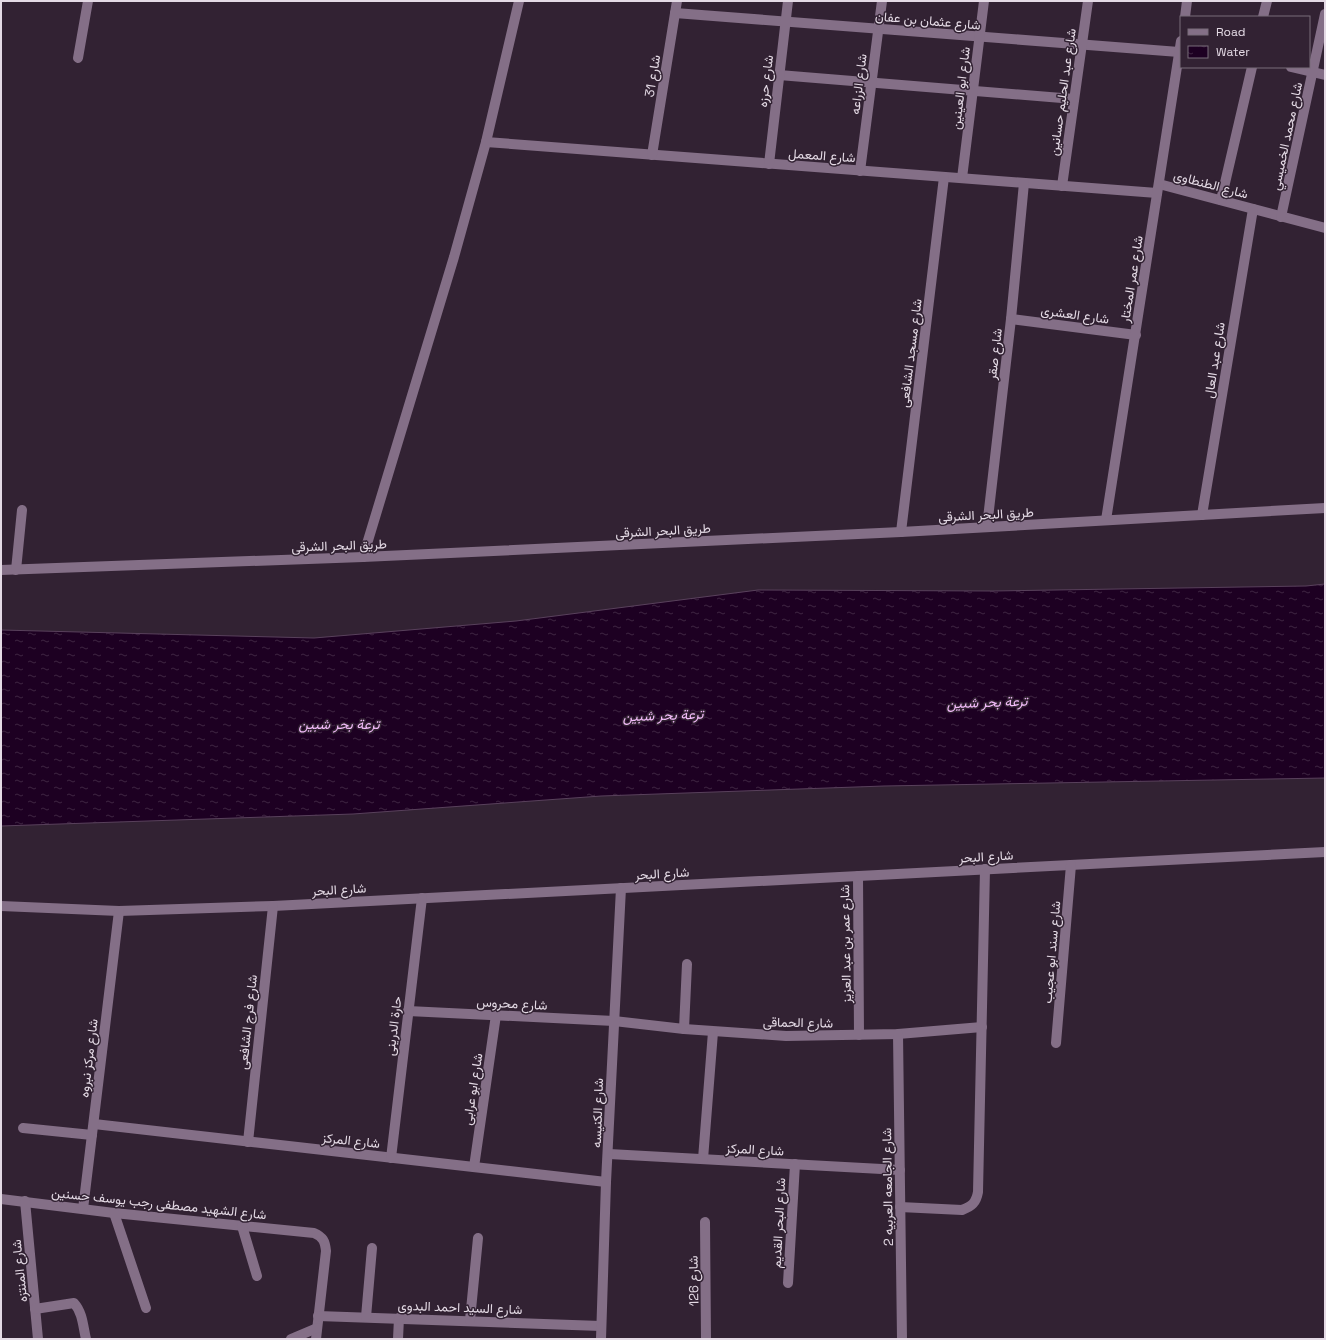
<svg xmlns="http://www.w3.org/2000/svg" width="1326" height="1340" font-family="'Space Grotesk',Vazirmatn,sans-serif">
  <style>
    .water { fill: url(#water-ripples); stroke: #59415c }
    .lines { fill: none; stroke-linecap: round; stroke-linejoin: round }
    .minor { stroke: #846f87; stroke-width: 10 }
    .labels { text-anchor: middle; stroke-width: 3; stroke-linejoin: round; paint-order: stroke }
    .street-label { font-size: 13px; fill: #e4dae5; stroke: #322233 }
    .water-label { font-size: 14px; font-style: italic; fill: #f3bcfa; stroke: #322233 }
  </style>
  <defs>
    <pattern id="water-ripples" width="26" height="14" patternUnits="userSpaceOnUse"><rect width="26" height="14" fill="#1d0022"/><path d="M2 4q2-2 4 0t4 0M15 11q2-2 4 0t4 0" fill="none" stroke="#3e2542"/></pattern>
  </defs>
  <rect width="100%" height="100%" fill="#322233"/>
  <polygon class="water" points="1325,584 1325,778 884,786 601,796 353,814 1,826 1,630 314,638 516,621 758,590 993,591 1306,586"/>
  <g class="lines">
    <g class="minor">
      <polyline points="675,13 1179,52"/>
      <polyline points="1185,17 1187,1"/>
      <polyline points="1263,17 1267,1"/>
      <polyline points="78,58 88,1"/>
      <polyline points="1291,67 1325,75"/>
      <polyline points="779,75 1074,99"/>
      <polyline points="486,142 1157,193"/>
      <polyline points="652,155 677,1"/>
      <polyline points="769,164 788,1"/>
      <polyline points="860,171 882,1"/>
      <polyline points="962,178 984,1"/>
      <polyline points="1159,184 1325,228"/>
      <polyline points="1062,186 1088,1"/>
      <polyline points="1221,200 1252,67"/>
      <polyline points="1281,217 1325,14"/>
      <polyline points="1011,319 1136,335"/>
      <polyline points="1202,515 1253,209"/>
      <polyline points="1106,520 1181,41"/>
      <polyline points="987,527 1011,319 1024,183"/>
      <polyline points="901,532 944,177"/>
      <polyline points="363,557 454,257 486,142 519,1"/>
      <polyline points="1,570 363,557 901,532 1325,508"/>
      <polyline points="16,570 22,510"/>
      <polyline points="858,876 859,1035"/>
      <polyline points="1,906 119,911 273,906 1325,852"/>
      <polyline points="408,1011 614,1021 684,1029 786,1036 898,1034 982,1027"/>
      <polyline points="684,1029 687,964"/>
      <polyline points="898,1034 902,1339"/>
      <polyline points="1056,1043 1071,865"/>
      <polyline points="94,1124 606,1182"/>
      <polyline points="23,1128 92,1135"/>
      <polyline points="248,1142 273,906"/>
      <polyline points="609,1154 900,1170"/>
      <polyline points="391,1158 422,898"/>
      <polyline points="703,1159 713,1032"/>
      <polyline points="474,1167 496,1015"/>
      <path d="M1,1199L114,1213L314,1233C323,1237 325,1241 326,1251L316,1339"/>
      <polyline points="25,1201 38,1339"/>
      <path d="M900,1207L962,1210C972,1206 976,1203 978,1192L985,869"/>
      <polyline points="83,1209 119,911"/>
      <polyline points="114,1213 146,1308"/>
      <polyline points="705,1222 706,1339"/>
      <polyline points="242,1226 257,1276"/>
      <polyline points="788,1283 795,1164"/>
      <path d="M35,1309L74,1303C83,1313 83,1327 86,1339"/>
      <polyline points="318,1316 601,1326"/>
      <polyline points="366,1317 372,1248"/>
      <polyline points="470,1320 478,1238"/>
      <polyline points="291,1339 317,1328"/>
      <polyline points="398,1339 399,1318"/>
      <polyline points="601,1339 606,1182 621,888"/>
    </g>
  </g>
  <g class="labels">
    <g class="street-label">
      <text transform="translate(928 20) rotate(5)" y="5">شارع عثمان بن عفان</text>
      <text transform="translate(652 76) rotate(-81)" y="5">شارع 31</text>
      <text transform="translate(765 81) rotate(-83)" y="5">شارع حرزه</text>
      <text transform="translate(858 84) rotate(-83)" y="5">شارع الزراعه</text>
      <text transform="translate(960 88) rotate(-83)" y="5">شارع ابو العينين</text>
      <text transform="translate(1062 92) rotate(-82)" y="5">شارع عبد الحليم حسانين</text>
      <text transform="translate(1286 136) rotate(-78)" y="5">شارع محمد الخميسي</text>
      <text transform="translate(822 155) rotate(4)" y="5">شارع المعمل</text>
      <text transform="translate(1211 184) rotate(15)" y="5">شارع الطنطاوى</text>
      <text transform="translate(1131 279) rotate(-81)" y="5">شارع عمر المختار</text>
      <text transform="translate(1075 314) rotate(8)" y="5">شارع العشرى</text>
      <text transform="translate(910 353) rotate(-83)" y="5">شارع مسجد الشافعى</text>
      <text transform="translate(994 354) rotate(-83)" y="5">شارع صقر</text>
      <text transform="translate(1214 360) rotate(-81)" y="5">شارع عبد العال</text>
      <text transform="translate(986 514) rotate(-3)" y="5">طريق البحر الشرقى</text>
      <text transform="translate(663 530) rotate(-3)" y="5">طريق البحر الشرقى</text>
      <text transform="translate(339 545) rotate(-2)" y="5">طريق البحر الشرقى</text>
      <text transform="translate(986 856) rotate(-3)" y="5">شارع البحر</text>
      <text transform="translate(662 873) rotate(-3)" y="5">شارع البحر</text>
      <text transform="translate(339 889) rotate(-3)" y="5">شارع البحر</text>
      <text transform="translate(845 944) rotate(-91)" y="5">شارع عمر بن عبد العزيز</text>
      <text transform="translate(1051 952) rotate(-85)" y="5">شارع سند ابو عجيب</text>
      <text transform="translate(512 1003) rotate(3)" y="5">شارع محروس</text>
      <text transform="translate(247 1022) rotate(-84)" y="5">شارع فرج الشافعى</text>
      <text transform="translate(798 1022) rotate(1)" y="5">شارع الحماقى</text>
      <text transform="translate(393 1026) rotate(-83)" y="5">حارة الدرينى</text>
      <text transform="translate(88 1058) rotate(-83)" y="5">شارع مركز نبروه</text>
      <text transform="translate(472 1089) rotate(-81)" y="5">شارع ابو عرابى</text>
      <text transform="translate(597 1113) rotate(-88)" y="5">شارع الكنيسه</text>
      <text transform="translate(351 1140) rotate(6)" y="5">شارع المركز</text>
      <text transform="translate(755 1149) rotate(3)" y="5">شارع المركز</text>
      <text transform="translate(887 1187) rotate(-91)" y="5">شارع الجامعه العربيه 2</text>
      <text transform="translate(159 1203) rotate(6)" y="5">شارع الشهيد مصطفى رجب يوسف حسنين</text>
      <text transform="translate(778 1223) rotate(-87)" y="5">شارع البحر القديم</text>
      <text transform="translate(19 1271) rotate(-96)" y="5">شارع المنتزه</text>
      <text transform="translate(693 1281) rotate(-91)" y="5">شارع 126</text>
      <text transform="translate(460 1307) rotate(2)" y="5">شارع السيد احمد البدوى</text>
    </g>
    <g class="water-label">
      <text transform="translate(987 702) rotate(-2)" y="5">ترعة بحر شبين</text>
      <text transform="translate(663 715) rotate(-2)" y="5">ترعة بحر شبين</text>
      <text x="339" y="729">ترعة بحر شبين</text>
    </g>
  </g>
  <rect width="1326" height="1340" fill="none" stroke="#e4dae5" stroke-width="4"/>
  <rect x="1180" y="16" width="130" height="52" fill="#322233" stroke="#796c7a"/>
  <rect x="1188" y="29" width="20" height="6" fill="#846f87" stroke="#796c7a"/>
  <text x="1216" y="36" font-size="12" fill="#e4dae5">Road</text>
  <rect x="1188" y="46" width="20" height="12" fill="url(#water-ripples)" stroke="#796c7a"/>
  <text x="1216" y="56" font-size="12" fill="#e4dae5">Water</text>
</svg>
